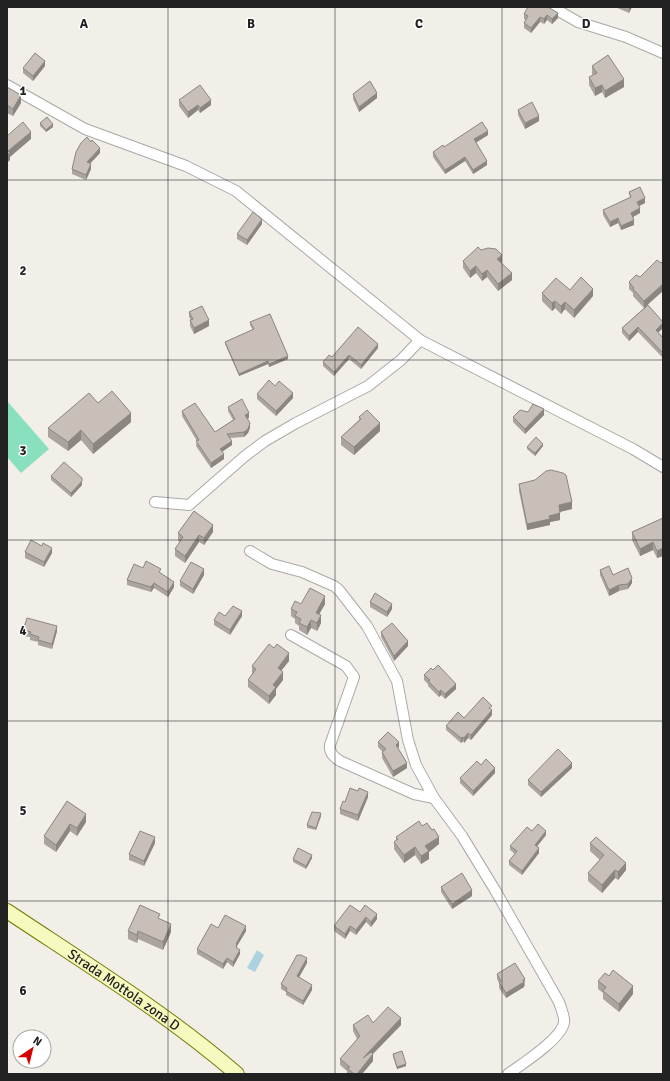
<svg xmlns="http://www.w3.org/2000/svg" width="670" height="1081" font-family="Signika,sans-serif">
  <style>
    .pitch { fill: #88e0be }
    .water { fill: #aad3df }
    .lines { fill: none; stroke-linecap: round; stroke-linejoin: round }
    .minor-casing { stroke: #a9a9a9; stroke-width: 12 }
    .secondary-casing { stroke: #707d05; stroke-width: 16 }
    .minor { stroke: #fff; stroke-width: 10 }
    .secondary { stroke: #f7fabf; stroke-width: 14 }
    .wall { fill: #aba49e }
    .shaded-wall { fill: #8b8681 }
    .building { fill: #c7bfb8; stroke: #8b8681 }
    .grid { fill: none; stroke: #222; stroke-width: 1; stroke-opacity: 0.55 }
    .labels { text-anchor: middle; stroke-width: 3; stroke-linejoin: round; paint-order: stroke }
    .street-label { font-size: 14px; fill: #222; stroke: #fff }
    .grid-label { font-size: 13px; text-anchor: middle; font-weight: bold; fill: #222; stroke: #fff; stroke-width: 3; stroke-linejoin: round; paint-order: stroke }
  </style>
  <rect width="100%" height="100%" fill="#f2efe9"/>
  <polygon class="pitch" points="7,401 49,449 21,473 7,457"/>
  <polygon class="water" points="257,950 264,955 255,972 247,968"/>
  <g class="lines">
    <defs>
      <g id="minor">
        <polyline points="552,7 578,22 626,37 663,53"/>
        <polyline points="7,85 85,129 186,166 236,191 420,340 633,449 663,467"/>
        <polyline points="155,502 189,505 245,456 265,441 296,423 368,386 401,360 420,340"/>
        <path d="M250,551L272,564L302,572L334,586L339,590L367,626L397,681L408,740L416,765L434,798L462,836L495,890L559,1002C561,1009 565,1016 564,1023C560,1040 522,1064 508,1074"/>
        <path d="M291,635L346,666L354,677L330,745C329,753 334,757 340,761L414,794L434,798"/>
      </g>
      <g id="secondary">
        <path id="s1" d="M7,911C85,963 166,1013 237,1074"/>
      </g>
    </defs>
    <use href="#minor" class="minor-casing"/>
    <use href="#secondary" class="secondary-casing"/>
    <use href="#minor" class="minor"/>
    <use href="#secondary" class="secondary"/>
  </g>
  <g class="wall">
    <polygon points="528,7 558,18 552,24 547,20 544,24 540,22 531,33 524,28 524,23 526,20 524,19 524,14"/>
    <polygon points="615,7 632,7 629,13"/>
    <polygon points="45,66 33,81 23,73 23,68"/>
    <polygon points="592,66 624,87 605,98 602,92 595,96 589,85 589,77 593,75 592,74"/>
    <polygon points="7,87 21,103 13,116 7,113"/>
    <polygon points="353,94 377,98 359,112 353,99"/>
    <polygon points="179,100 211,105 200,113 198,110 188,118 179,106"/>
    <polygon points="518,110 539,121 525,129 518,115"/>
    <polygon points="40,123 53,127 46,132 40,126"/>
    <polygon points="488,135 476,142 487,165 473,174 465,161 445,174 433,157 433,152 444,147"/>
    <polygon points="100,153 90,163 91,169 86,180 72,174 72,169"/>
    <polygon points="629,192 645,203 639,206 640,213 633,217 634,225 621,230 618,223 610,227 603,215 603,210 630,198"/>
    <polygon points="262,224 247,245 237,239 237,234"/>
    <polygon points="481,250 502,262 501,263 512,280 498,291 487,277 482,281 476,273 470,278 463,268 463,261"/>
    <polygon points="636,275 648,305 663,328 658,332 663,338 663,358 638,332 629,341 622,333 622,328 644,308 633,296 633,293 629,289 629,282"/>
    <polygon points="570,290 593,296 574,318 565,309 561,314 555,308 552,311 542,301 542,293"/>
    <polygon points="189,312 209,326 194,334 190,326 190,320 191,320 189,317"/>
    <polygon points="250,322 288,359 269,367 268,364 239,376 225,344 225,342 253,330 250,325"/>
    <polygon points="378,348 361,369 349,359 334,376 323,366 323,362 332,357"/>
    <polygon points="275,386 293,398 276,416 257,399 257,394"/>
    <polygon points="98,403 131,422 93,454 81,440 68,451 48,437 48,428"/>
    <polygon points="228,407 249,418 247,419 250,428 248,433 244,437 230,438 232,445 222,452 224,459 211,468 196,446 197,441 182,416 182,411 215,432 233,420 228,411"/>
    <polygon points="528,412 544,415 525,434 513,422 513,417"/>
    <polygon points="359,417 380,431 354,455 341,445 341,437 359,420"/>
    <polygon points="543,446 535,456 527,449 527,447"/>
    <polygon points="51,476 82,485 71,497 51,480"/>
    <polygon points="535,480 572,509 560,512 560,520 550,522 550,525 527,530 519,491 519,484"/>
    <polygon points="663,518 663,556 657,558 653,550 640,556 632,540 632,532"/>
    <polygon points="213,532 204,545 199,542 185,563 175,556 175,549 180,542 178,541 178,533"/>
    <polygon points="42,546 52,553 44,567 25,558 25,552"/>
    <polygon points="143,568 161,573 174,587 168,597 154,588 151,592 127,585 127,580"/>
    <polygon points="600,570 613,575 632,583 628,589 619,591 609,596 600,575"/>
    <polygon points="204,575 193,594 180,586 180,581"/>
    <polygon points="370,602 392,609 387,617 370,607"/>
    <polygon points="301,604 325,604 319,614 321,623 317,631 311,628 307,635 299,630 299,626 295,623 295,619 291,616 291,609"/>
    <polygon points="225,616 242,616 230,635 214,625 214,620"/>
    <polygon points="23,630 57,631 52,649 38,645 38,642 30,640 30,637 23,636"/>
    <polygon points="381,632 408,646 394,661 381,637"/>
    <polygon points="289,661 281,670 283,680 276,689 276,695 269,704 248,687 248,680 252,674 252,666"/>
    <polygon points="424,675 456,689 445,699 441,695 439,697 428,686 428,684 424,680"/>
    <polygon points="492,710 492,715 471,740 468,738 464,743 463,741 461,743 446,730 446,726 464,718"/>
    <polygon points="378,742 399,747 398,748 407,768 393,777 382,758 382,752 383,752 378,747"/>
    <polygon points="481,765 495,773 473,796 460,783 460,778"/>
    <polygon points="572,768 541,797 528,785 528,780"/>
    <polygon points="368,797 358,821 340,814 340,809 345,802"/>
    <polygon points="67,801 86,822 77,836 70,831 56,852 44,844 44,836"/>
    <polygon points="321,816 316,830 307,828 307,825"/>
    <polygon points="422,826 439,844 429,852 429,859 421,864 415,855 404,863 394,849 394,842 396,840 396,837"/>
    <polygon points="532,831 546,835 537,846 539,853 522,875 509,865 509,861 515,854 510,850 510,846"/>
    <polygon points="155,843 144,866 129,860 129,854"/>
    <polygon points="590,843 626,870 618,880 615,878 602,893 588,881 588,873 600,860 590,851"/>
    <polygon points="312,858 306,869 293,862 293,859"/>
    <polygon points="441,887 472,896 452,909 441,892"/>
    <polygon points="360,912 377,919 371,927 366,922 356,935 350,931 345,939 334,931 334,926"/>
    <polygon points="160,919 171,932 163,950 138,939 137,943 128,939 128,931"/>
    <polygon points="218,928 246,931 237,946 237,949 240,954 233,967 227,962 223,969 197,954 197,949"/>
    <polygon points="307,963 299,977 312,990 303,1005 286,995 286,992 281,989 281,984"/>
    <polygon points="497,974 525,984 524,987 506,998 499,988 499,983 497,979"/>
    <polygon points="598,981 633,994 619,1012 603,999 603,993 598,989"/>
    <polygon points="373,1023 401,1025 373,1054 373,1061 362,1074 347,1074 347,1071 340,1065 340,1059 357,1039 353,1031 353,1025"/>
    <polygon points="393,1054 406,1066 397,1069 393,1057"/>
  </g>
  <g class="shaded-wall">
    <polygon points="630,7 632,7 629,13 629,8"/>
    <polygon points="558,13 558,18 552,24 552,19"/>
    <polygon points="547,15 547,20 544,24 544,19"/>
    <polygon points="540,17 540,22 531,33 531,28"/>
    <polygon points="45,61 45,66 33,81 33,76"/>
    <polygon points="624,79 624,87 605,98 605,91"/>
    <polygon points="602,85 602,92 595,96 595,88"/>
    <polygon points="377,93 377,98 359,112 359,107"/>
    <polygon points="21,95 21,103 13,116 13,109"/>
    <polygon points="211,100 211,105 200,113 200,108"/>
    <polygon points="198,105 198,110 188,118 188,112"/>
    <polygon points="539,116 539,121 525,129 525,123"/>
    <polygon points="53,124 53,127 46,132 46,130"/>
    <polygon points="488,131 488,135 474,144 474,139"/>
    <polygon points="31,132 31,139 10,157 10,160 7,163 7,155 8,151"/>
    <polygon points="100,148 100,153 87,167 87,162"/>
    <polygon points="465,157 465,161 445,174 445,170"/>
    <polygon points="487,161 487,165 473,174 473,170"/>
    <polygon points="91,164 91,169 86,180 86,175"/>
    <polygon points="645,198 645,203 637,207 637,202"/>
    <polygon points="640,208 640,213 631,218 631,213"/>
    <polygon points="618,218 618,223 610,227 610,222"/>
    <polygon points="262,219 262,224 247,245 247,240"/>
    <polygon points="634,220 634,225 621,230 621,226"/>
    <polygon points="502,255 502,262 497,267 497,259"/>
    <polygon points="476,266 476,273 470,278 470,271"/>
    <polygon points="487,270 487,277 482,281 482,274"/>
    <polygon points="512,273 512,280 498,291 498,284"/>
    <polygon points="663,284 663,291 644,308 644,301"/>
    <polygon points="593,289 593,296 574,318 574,310"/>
    <polygon points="555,301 555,308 552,311 552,303"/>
    <polygon points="565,302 565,309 561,314 561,306"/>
    <polygon points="209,320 209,326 194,334 194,328"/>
    <polygon points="663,323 663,328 656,335 656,330"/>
    <polygon points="638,327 638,332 629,341 629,336"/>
    <polygon points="378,344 378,348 361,369 361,365"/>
    <polygon points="349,355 349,359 334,376 334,372"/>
    <polygon points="288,356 288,359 269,367 269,364"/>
    <polygon points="268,361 268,364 239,376 239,374"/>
    <polygon points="293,393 293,398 276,416 276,411"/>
    <polygon points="544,409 544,415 525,434 525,429"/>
    <polygon points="131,413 131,422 93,454 93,444"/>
    <polygon points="249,413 249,418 245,420 245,415"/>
    <polygon points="250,423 250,428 248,433 244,437 244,432"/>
    <polygon points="380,423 380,431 354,455 354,447"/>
    <polygon points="81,430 81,440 68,451 68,442"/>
    <polygon points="232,441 232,445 220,453 220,449"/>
    <polygon points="543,444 543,446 535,456 535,453"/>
    <polygon points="224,454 224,459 211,468 211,463"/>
    <polygon points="82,481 82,485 71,497 71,493"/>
    <polygon points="572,502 572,509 559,512 559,505"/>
    <polygon points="560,513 560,520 550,522 550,525 527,530 527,524 549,516"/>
    <polygon points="213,525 213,532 204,545 204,538"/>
    <polygon points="199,535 199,542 185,563 185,556"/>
    <polygon points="653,542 653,550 640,556 640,549"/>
    <polygon points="52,548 52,553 44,567 44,562"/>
    <polygon points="663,548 663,556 657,558 657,551"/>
    <polygon points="204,569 204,575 193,594 193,589"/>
    <polygon points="632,578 632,583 628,589 628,584"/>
    <polygon points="174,582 174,587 168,597 168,592"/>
    <polygon points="154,583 154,588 151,592 151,587"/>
    <polygon points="619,585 619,591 609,596 609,590"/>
    <polygon points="325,596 325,604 316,620 316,613"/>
    <polygon points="392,604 392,609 387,617 387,612"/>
    <polygon points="242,611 242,616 230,635 230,630"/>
    <polygon points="321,615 321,623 317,631 317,623"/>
    <polygon points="311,620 311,628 307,635 307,627"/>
    <polygon points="57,626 57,631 52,649 52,644"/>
    <polygon points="408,641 408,646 394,661 394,656"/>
    <polygon points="289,653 289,661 278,675 278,668"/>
    <polygon points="283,672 283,680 276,689 276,695 269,704 269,696 273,685"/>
    <polygon points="456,684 456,689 445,699 445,694"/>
    <polygon points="441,690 441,695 439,697 439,692"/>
    <polygon points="492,710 492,715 471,740 471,735"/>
    <polygon points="468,733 468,738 464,743 464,738"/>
    <polygon points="463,737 463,741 461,743 461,738"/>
    <polygon points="399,742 399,747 396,750 396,745"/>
    <polygon points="407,763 407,768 393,777 393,771"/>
    <polygon points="572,763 572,768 541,797 541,792"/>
    <polygon points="495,768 495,773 473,796 473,791"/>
    <polygon points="368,792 368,797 358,821 358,815"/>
    <polygon points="321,813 321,816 316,830 316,828"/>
    <polygon points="86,814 86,822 77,836 77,828"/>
    <polygon points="70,824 70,831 56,852 56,845"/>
    <polygon points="546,831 546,835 535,849 535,845"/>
    <polygon points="155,837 155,843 144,866 144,861"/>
    <polygon points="439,837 439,844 429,852 429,859 421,864 421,856 425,846"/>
    <polygon points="415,847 415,855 404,863 404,855"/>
    <polygon points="539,848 539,853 522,875 522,871"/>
    <polygon points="312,855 312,858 306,869 306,866"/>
    <polygon points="626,863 626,870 618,880 618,872"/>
    <polygon points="615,870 615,878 602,893 602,885"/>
    <polygon points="472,890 472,896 452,909 452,904"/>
    <polygon points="377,914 377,919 371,927 371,922"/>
    <polygon points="366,917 366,922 356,935 356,930"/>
    <polygon points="171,924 171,932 163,950 163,942"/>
    <polygon points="246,926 246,931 237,946 237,949 236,952 236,944"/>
    <polygon points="350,926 350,931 345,939 345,934"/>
    <polygon points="138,931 138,939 137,943 137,935"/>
    <polygon points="240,950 240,954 233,967 233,962"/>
    <polygon points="227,958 227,962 223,969 223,964"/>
    <polygon points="307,958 307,963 297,981 297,976"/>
    <polygon points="525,979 524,987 506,998 506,993"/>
    <polygon points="312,985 312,990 303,1005 303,1001"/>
    <polygon points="633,986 633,994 619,1012 619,1004"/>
    <polygon points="401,1018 401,1025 363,1064 363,1058"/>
    <polygon points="373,1054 373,1061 362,1074 357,1074"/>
    <polygon points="406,1064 406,1066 397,1069 397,1067"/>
  </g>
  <g class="building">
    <polygon points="528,7 548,7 558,13 552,19 547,15 544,19 540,17 531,28 524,23 528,16 524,14"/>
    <polygon points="35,53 45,61 33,76 23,68"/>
    <polygon points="608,55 624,79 605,91 602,85 595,88 589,77 597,73 592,66"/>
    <polygon points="370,81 377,93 359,107 353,94"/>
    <polygon points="200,85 211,100 200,108 198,105 188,112 179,100"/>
    <polygon points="7,87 21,95 13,109 7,105"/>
    <polygon points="532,102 539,116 525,123 518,110"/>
    <polygon points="47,117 53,124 46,130 40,123"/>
    <polygon points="23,122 31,132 8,151 10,153 7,155 7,136"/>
    <polygon points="482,122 488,131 474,139 487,161 473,170 465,157 445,170 433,152 443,145 444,147"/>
    <polygon points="87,137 91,142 92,140 100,148 87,162 91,164 86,175 72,169 76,152 81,143"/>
    <polygon points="640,187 645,198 637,202 640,208 631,213 634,220 621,226 618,218 610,222 603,210 631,197 629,192"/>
    <polygon points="253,212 262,219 247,240 237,234"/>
    <polygon points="478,247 481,250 488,248 496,249 502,255 497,259 512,273 498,284 487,270 482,274 476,266 470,271 463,261"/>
    <polygon points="657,260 661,263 663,261 663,284 644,301 633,289 634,288 629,282 636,275 640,277"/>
    <polygon points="581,277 593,289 574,310 565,302 561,306 555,301 552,303 542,293 556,278 570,290"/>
    <polygon points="648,305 663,322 663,323 656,330 663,338 663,353 638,327 629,336 622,328"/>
    <polygon points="202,306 209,320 194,328 190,320 193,319 189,312"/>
    <polygon points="270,314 288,356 269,364 268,361 239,374 225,342 254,329 250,322"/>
    <polygon points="358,327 378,344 361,365 349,355 334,372 323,362 329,355 332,357"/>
    <polygon points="269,380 275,386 279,381 293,393 276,411 257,394"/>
    <polygon points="112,391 131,413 93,444 81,430 68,442 48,428 89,393 98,403"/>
    <polygon points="242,399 249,413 245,415 250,423 248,429 244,432 227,434 232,441 220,449 224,454 211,463 196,441 199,440 182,411 195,403 215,432 235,419 228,407"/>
    <polygon points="533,404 544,409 525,429 513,417 520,410 528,412"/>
    <polygon points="367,410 380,423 354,447 341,437 361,419 359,417"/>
    <polygon points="536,437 543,444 535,453 527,447"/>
    <polygon points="64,462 82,478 82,481 71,493 51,476"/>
    <polygon points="551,470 563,473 566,475 572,502 559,505 560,513 549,516 550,519 527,524 519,484 535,480 546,471"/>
    <polygon points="194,511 213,525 204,538 199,535 185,556 175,549 183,537 178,533"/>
    <polygon points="663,518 663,548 657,551 653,542 640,549 632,532"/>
    <polygon points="31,540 42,546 43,543 52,548 44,562 25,552"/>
    <polygon points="146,561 161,569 159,572 174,582 168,592 154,583 151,587 127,580 134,564 143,568"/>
    <polygon points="191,562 204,569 193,589 180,581"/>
    <polygon points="609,566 613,575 628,568 632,578 628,584 619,585 609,590 600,570"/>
    <polygon points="310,588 325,596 316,613 321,615 317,623 311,620 307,627 299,623 301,619 295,616 297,612 291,609 295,601 301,604"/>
    <polygon points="375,593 392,604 387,612 370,602"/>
    <polygon points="233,606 242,611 230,630 214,620 219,612 225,616"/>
    <polygon points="27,618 57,626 52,644 38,640 39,637 30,634 31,632 23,630"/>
    <polygon points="392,623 408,641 394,656 381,632"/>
    <polygon points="269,644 274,648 277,644 289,653 278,668 283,672 273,685 276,687 269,696 248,680 256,669 252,666"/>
    <polygon points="438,665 456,684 445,694 441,690 439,692 428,681 430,680 424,675 431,668 433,670"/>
    <polygon points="483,697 492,706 489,708 492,710 471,735 468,733 464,738 463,737 461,738 446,726 458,712 464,718"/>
    <polygon points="388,732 399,742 396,745 407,763 393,771 382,752 386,749 378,742"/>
    <polygon points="558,749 572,763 541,792 528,780"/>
    <polygon points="486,759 495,768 473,791 460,778 477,761 481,765"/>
    <polygon points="350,788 358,791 359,788 368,792 358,815 340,809 343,801 345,802"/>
    <polygon points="67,801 86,814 77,828 70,824 56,845 44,836"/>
    <polygon points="312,812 321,813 316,828 307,825"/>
    <polygon points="419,821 422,826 427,823 432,830 434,829 439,837 425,846 429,851 421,856 415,847 404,855 394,842 398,839 396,837"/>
    <polygon points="538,824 546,831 535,845 539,848 522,871 509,861 517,851 510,846 527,827 532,831"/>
    <polygon points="140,831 155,837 144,861 129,854"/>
    <polygon points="596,837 626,863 618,872 615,870 602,885 588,873 604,855 590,843"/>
    <polygon points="298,848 312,855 306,866 293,859"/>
    <polygon points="462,873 472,890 452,904 441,887"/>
    <polygon points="140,905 160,914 158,918 171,924 163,942 138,931 137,935 128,931"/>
    <polygon points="350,905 360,912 365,905 377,914 371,922 366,917 356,930 350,926 345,934 334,926"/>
    <polygon points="225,915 246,926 236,944 237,944 236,947 240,950 233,962 227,958 223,964 197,949 211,924 218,928"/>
    <polygon points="297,955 301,955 307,958 297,976 312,985 303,1001 286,991 287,988 281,984"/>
    <polygon points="515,963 525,979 523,980 524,982 506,993 499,982 501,981 497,974"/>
    <polygon points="613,970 633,986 619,1004 603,991 606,987 598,981 605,973 609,976"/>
    <polygon points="388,1007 401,1018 363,1058 371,1052 373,1054 357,1074 354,1074 347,1068 350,1067 340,1059 360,1036 353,1025 368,1015 373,1023"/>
    <polygon points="402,1051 406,1064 397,1067 393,1054"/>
  </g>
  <path class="grid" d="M168,7V1074M335,7V1074M502,7V1074M7,180H663M7,360H663M7,540H663M7,721H663M7,901H663"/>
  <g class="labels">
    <g class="street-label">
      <text dy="5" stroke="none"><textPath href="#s1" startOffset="141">Strada Mottola zona D</textPath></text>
    </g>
  </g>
  <g class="grid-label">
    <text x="84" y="28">A</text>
    <text x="251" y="28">B</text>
    <text x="419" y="28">C</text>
    <text x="586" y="28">D</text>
    <text x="23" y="95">1</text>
    <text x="23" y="275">2</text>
    <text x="23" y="455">3</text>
    <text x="23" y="635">4</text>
    <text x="23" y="815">5</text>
    <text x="23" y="995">6</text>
  </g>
  <rect width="670" height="1081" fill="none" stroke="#222222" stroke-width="16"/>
  <g transform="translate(32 1049) rotate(35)"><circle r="19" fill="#ffffff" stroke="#a7a7a7"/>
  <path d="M0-3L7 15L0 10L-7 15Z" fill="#d40000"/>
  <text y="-6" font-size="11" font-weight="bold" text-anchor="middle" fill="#222222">N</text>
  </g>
</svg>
